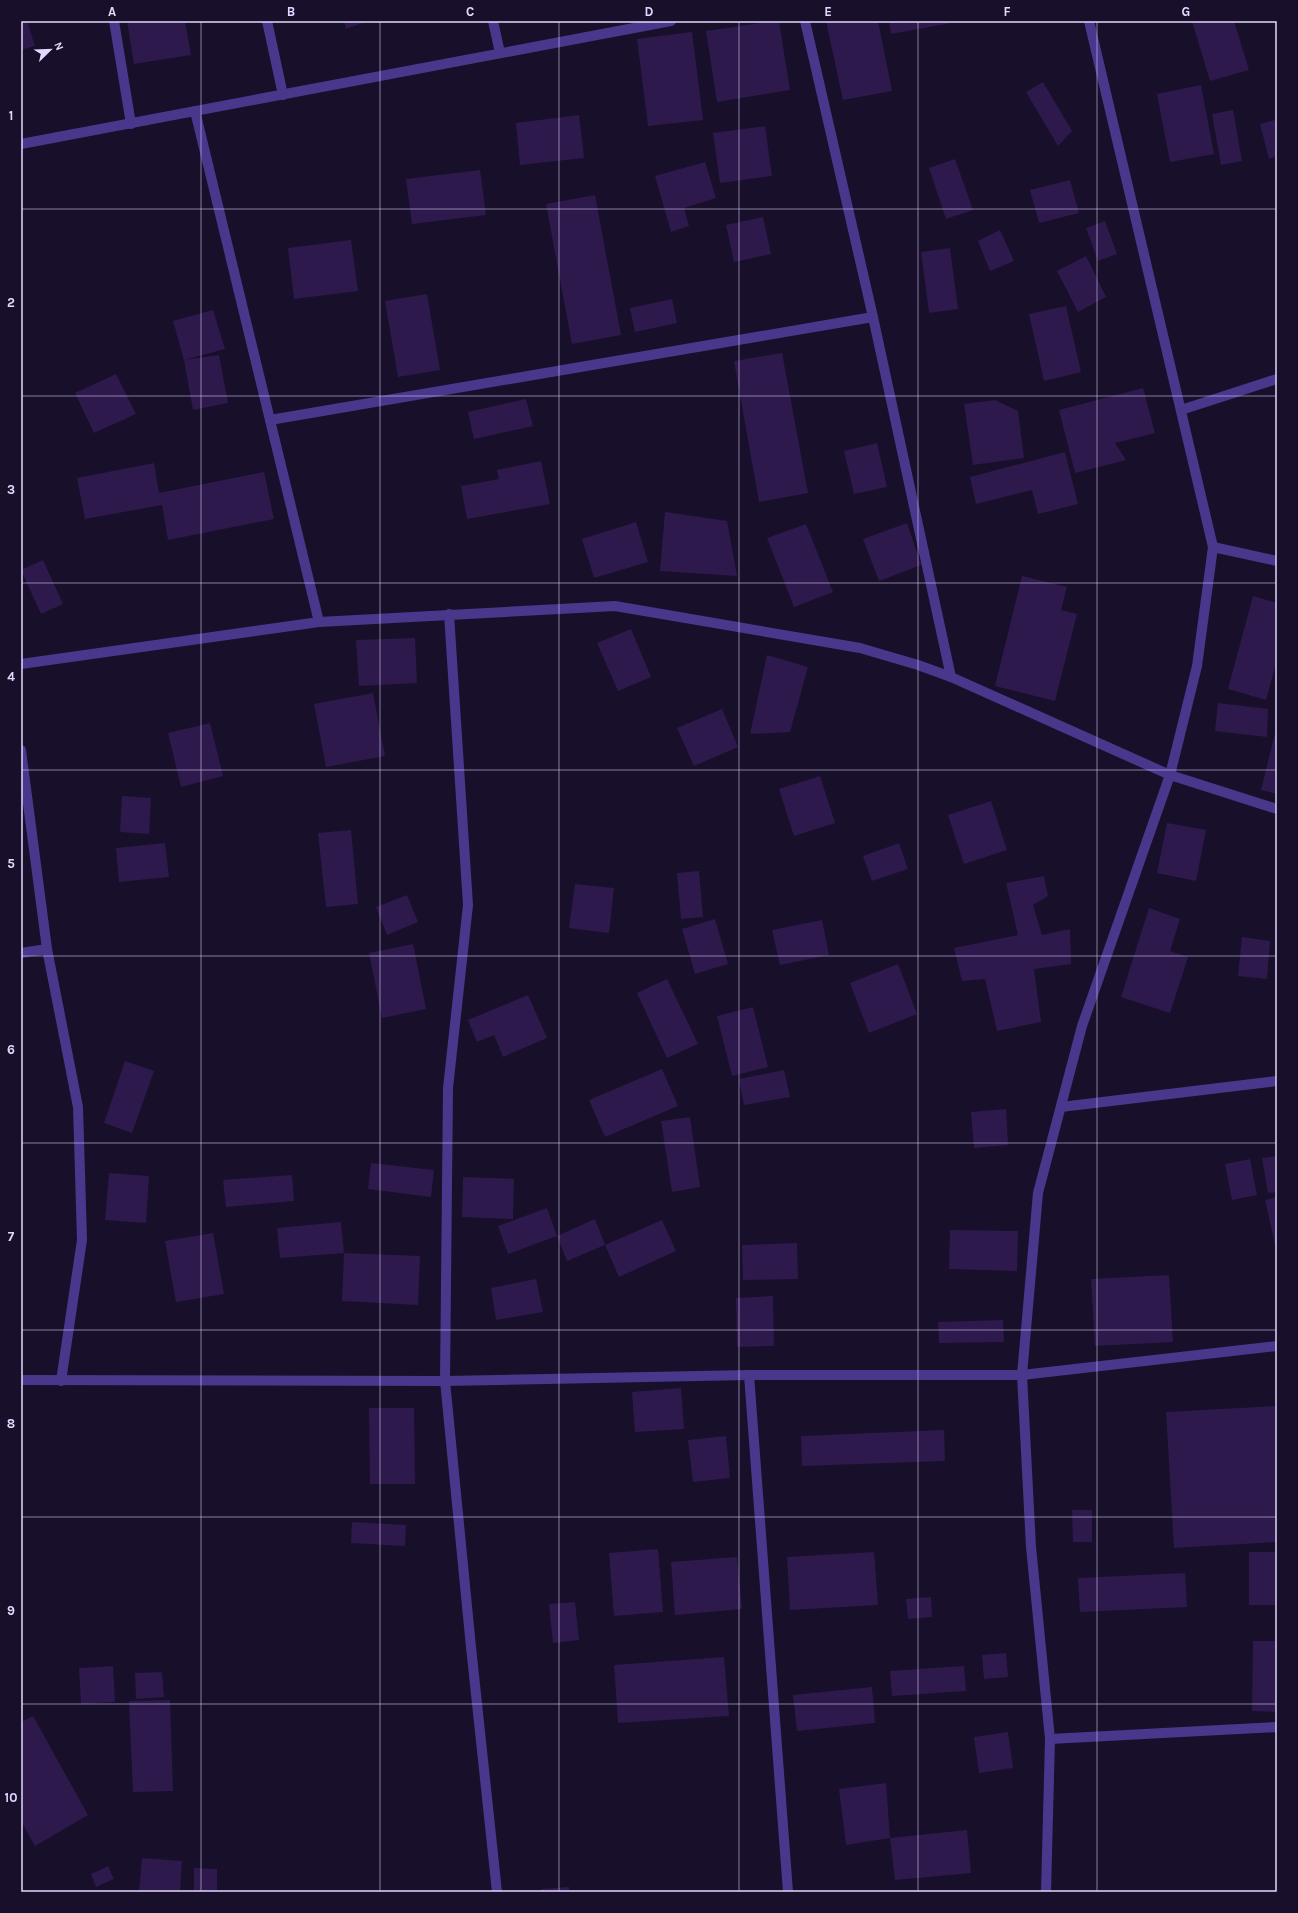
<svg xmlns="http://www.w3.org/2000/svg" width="1298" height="1913" font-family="Karla,sans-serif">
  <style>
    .building { fill: #2d194c }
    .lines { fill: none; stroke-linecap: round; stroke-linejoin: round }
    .street { stroke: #49378c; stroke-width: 10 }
    .grid { fill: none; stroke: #e3d8ff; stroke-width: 1; stroke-opacity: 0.55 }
    .neatline { fill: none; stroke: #e3d8ff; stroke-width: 1.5 }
    .grid-label { font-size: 13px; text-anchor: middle; font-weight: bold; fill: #e3d8ff }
  </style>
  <rect width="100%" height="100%" fill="#180f2a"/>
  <g class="building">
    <polygon points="21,21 27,21 35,46 21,50"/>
    <polygon points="127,21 185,21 191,55 134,64"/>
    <polygon points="344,21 368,21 346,29"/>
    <polygon points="774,21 779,21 790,90 717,102 706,31"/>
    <polygon points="826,21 878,21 892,91 843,100"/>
    <polygon points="889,21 950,21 951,23 891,34"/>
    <polygon points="1192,21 1234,21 1249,70 1210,81"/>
    <polygon points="692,32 703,120 648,126 637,39"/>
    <polygon points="1043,82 1072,131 1058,146 1026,92"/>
    <polygon points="1201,85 1214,154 1170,162 1157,94"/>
    <polygon points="1233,110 1242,161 1221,165 1212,114"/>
    <polygon points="579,115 584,158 520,165 516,123"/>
    <polygon points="1275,120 1277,128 1277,156 1269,159 1260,124"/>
    <polygon points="765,126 772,176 720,183 713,133"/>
    <polygon points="955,159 973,210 946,219 929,168"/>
    <polygon points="705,162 716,198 684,208 689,226 671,232 655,176"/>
    <polygon points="480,170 486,215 412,224 406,179"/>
    <polygon points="1070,180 1079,213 1039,223 1030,190"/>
    <polygon points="595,195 621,335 572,344 546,204"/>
    <polygon points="763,217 771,254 734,262 726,225"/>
    <polygon points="1105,221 1117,254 1098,261 1086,228"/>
    <polygon points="1000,230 1014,261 990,271 978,241"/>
    <polygon points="351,240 358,291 294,299 288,248"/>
    <polygon points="950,248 958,309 929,313 921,252"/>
    <polygon points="1086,256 1106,297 1078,312 1057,271"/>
    <polygon points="427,294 440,370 398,377 385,301"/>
    <polygon points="672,299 677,323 635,332 630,308"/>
    <polygon points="1066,306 1081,372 1044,381 1029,314"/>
    <polygon points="213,310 225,349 184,360 219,355 228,403 193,410 184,360 173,321"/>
    <polygon points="782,353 808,493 759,502 734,361"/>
    <polygon points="116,374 136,414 94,433 75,393"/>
    <polygon points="1143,388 1155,433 1115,443 1126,460 1075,473 1059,410"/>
    <polygon points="526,399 533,426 474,439 468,412"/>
    <polygon points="995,400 1018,411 1024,458 973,465 964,404"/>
    <polygon points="877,443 887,487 854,494 844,451"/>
    <polygon points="1065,452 1078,504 1038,514 1032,490 976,504 970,477"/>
    <polygon points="541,461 550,504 467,519 461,486 499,479 497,470"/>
    <polygon points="154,463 159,493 264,472 274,519 168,540 162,505 85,519 77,478"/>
    <polygon points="665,512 727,521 737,576 660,571"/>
    <polygon points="636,522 648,562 594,578 582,539"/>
    <polygon points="907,523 921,565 879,581 863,539"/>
    <polygon points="806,524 833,592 794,607 767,538"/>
    <polygon points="43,560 63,604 41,614 21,570"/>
    <polygon points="1022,576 1067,587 1061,610 1077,614 1055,701 995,686"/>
    <polygon points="1253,596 1277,603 1277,660 1266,700 1228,689"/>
    <polygon points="631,629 651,677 618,691 597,643"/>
    <polygon points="415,638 417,683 359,686 356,640"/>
    <polygon points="767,655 808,667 790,732 750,734"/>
    <polygon points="373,693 385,756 326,767 314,704"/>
    <polygon points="1218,703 1268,709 1267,737 1215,731"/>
    <polygon points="722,709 738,747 694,766 677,728"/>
    <polygon points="210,723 223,776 181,787 168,733"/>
    <polygon points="1277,725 1277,794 1261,790"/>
    <polygon points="820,776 835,823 794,836 779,789"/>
    <polygon points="122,796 151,798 149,834 120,832"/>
    <polygon points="991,801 1007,850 964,864 948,815"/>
    <polygon points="1167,823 1206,830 1196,881 1157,873"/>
    <polygon points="351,830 358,904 326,907 318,833"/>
    <polygon points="165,843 169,877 119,882 116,848"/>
    <polygon points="899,843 908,869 872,881 863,856"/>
    <polygon points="699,871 703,917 681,919 677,873"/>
    <polygon points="1044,876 1048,896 1033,905 1042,935 1070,929 1071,964 1034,969 1041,1022 997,1031 985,979 962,981 954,948 1018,935 1006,883"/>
    <polygon points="575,884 614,888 609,933 569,928"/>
    <polygon points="407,895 418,922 387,935 376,907"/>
    <polygon points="1149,908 1180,919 1170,951 1188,957 1170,1013 1121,997"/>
    <polygon points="715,919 728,964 695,974 682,929"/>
    <polygon points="822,920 829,955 780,965 772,930"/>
    <polygon points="1242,937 1270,941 1267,979 1238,976"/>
    <polygon points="413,944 426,1009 382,1018 369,953"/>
    <polygon points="898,964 917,1014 869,1033 850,983"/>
    <polygon points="667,979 698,1044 667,1058 637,993"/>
    <polygon points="528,995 547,1038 503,1057 494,1035 477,1042 468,1020"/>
    <polygon points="753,1007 768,1067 732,1076 717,1016"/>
    <polygon points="125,1061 154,1071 132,1133 104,1123"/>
    <polygon points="662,1069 678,1106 605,1137 589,1100"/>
    <polygon points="784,1070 790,1097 744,1105 739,1079"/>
    <polygon points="1006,1109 1008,1145 974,1148 971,1112"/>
    <polygon points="690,1117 700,1187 672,1192 661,1121"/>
    <polygon points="1277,1156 1277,1192 1268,1193 1262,1158"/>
    <polygon points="1250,1159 1257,1195 1232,1200 1225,1164"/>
    <polygon points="371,1163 434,1170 431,1197 368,1189"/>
    <polygon points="109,1173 149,1176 146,1223 105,1220"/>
    <polygon points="292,1175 294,1201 226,1207 223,1180"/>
    <polygon points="463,1177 514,1179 513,1219 462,1217"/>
    <polygon points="1277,1197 1277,1249 1276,1249 1265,1200"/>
    <polygon points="547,1208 557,1236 508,1254 498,1226"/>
    <polygon points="595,1219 605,1245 567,1261 557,1236"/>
    <polygon points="662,1220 676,1251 619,1277 605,1245"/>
    <polygon points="341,1222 344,1253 420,1256 418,1305 342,1301 344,1253 280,1258 277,1228"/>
    <polygon points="950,1230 1018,1231 1017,1271 949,1269"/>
    <polygon points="213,1233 224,1294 176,1302 165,1241"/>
    <polygon points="797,1243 798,1279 743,1280 742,1245"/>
    <polygon points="1169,1275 1173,1342 1095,1346 1091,1279"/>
    <polygon points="536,1279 543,1312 496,1320 491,1288"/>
    <polygon points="773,1296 774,1346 737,1347 736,1298"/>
    <polygon points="1003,1320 1004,1342 939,1343 938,1322"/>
    <polygon points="681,1388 684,1429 635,1432 632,1392"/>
    <polygon points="1277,1406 1277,1542 1174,1548 1166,1412"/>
    <polygon points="369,1408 414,1408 415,1484 370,1484"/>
    <polygon points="944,1430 945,1461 802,1466 801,1436"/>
    <polygon points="726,1436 730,1478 693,1482 688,1440"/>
    <polygon points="1072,1510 1092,1510 1092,1542 1073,1542"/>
    <polygon points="352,1522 406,1525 405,1546 351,1543"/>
    <polygon points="658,1549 663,1612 614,1616 609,1553"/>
    <polygon points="874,1552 878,1605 790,1610 787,1557"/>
    <rect x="1249" y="1552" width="28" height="53"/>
    <polygon points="737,1557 742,1609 675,1615 671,1562"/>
    <polygon points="1185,1573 1187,1607 1080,1612 1078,1578"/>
    <polygon points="931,1597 932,1617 908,1619 906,1599"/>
    <polygon points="575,1602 579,1640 553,1643 549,1604"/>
    <polygon points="1253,1641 1277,1641 1277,1712 1252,1711"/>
    <polygon points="1006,1653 1008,1677 984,1679 982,1655"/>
    <polygon points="724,1657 729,1716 618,1723 614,1665"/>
    <polygon points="113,1666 115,1702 81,1704 79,1668"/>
    <polygon points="964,1666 966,1691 892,1696 890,1671"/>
    <polygon points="162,1672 164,1697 136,1699 135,1673"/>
    <polygon points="872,1687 875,1723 797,1731 793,1695"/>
    <polygon points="170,1700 173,1791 133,1792 129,1701"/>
    <polygon points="33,1716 88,1815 35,1846 21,1821 21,1722"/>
    <polygon points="1008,1732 1013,1768 979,1773 974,1737"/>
    <polygon points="886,1783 890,1838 967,1830 971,1873 895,1880 890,1838 846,1845 839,1789"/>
    <polygon points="142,1858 182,1861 180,1892 139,1892"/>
    <polygon points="108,1866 114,1879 96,1887 91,1874"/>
    <polygon points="194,1868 217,1869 217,1892 194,1892"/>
    <polygon points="569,1887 569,1892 541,1892 541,1889"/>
  </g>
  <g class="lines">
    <g class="street">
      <polyline points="114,21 131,124"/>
      <polyline points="267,21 283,95"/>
      <polyline points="493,21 500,53"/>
      <polyline points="805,21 873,317 951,677"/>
      <polyline points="195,111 319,622"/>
      <polyline points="21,144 671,21"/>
      <polyline points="1181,410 1277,379"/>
      <polyline points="270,420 873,317"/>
      <polyline points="1213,547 1277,561"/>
      <polyline points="449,614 468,905 448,1088 445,1381 471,1647 497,1892"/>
      <polyline points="21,664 319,622 615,606 860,648 918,665 951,677 1170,775 1277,809"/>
      <polyline points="21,750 47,949 78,1107 82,1240 61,1381"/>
      <polyline points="21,953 47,949"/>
      <polyline points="1061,1107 1277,1081"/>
      <polyline points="749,1375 788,1892"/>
      <polyline points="21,1380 445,1381 749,1375 1022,1375 1277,1346"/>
      <polyline points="1050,1739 1277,1727"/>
      <polyline points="1046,1892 1050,1739 1031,1547 1022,1375 1038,1193 1082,1026 1170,775 1197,666 1213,547 1089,21"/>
    </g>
  </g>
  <path class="grid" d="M201,21V1892M380,21V1892M559,21V1892M739,21V1892M918,21V1892M1097,21V1892M21,209H1277M21,396H1277M21,583H1277M21,770H1277M21,956H1277M21,1143H1277M21,1330H1277M21,1517H1277M21,1704H1277"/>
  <rect width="1298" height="1913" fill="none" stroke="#180f2a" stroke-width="44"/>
  <g transform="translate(50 50) rotate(67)" stroke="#180f2a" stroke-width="3" paint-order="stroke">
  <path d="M0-3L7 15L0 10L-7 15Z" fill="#e3d8ff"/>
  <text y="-6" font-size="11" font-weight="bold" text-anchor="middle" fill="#e3d8ff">N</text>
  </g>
  <rect x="22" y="22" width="1254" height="1869" class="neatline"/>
  <g class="grid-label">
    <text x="112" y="16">A</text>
    <text x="291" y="16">B</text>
    <text x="470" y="16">C</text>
    <text x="649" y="16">D</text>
    <text x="828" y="16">E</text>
    <text x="1007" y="16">F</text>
    <text x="1186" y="16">G</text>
    <text x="11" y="120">1</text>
    <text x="11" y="307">2</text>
    <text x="11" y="494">3</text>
    <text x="11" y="681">4</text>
    <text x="11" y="868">5</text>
    <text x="11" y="1054">6</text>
    <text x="11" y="1241">7</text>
    <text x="11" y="1428">8</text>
    <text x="11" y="1615">9</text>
    <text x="11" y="1802">10</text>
  </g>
</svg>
